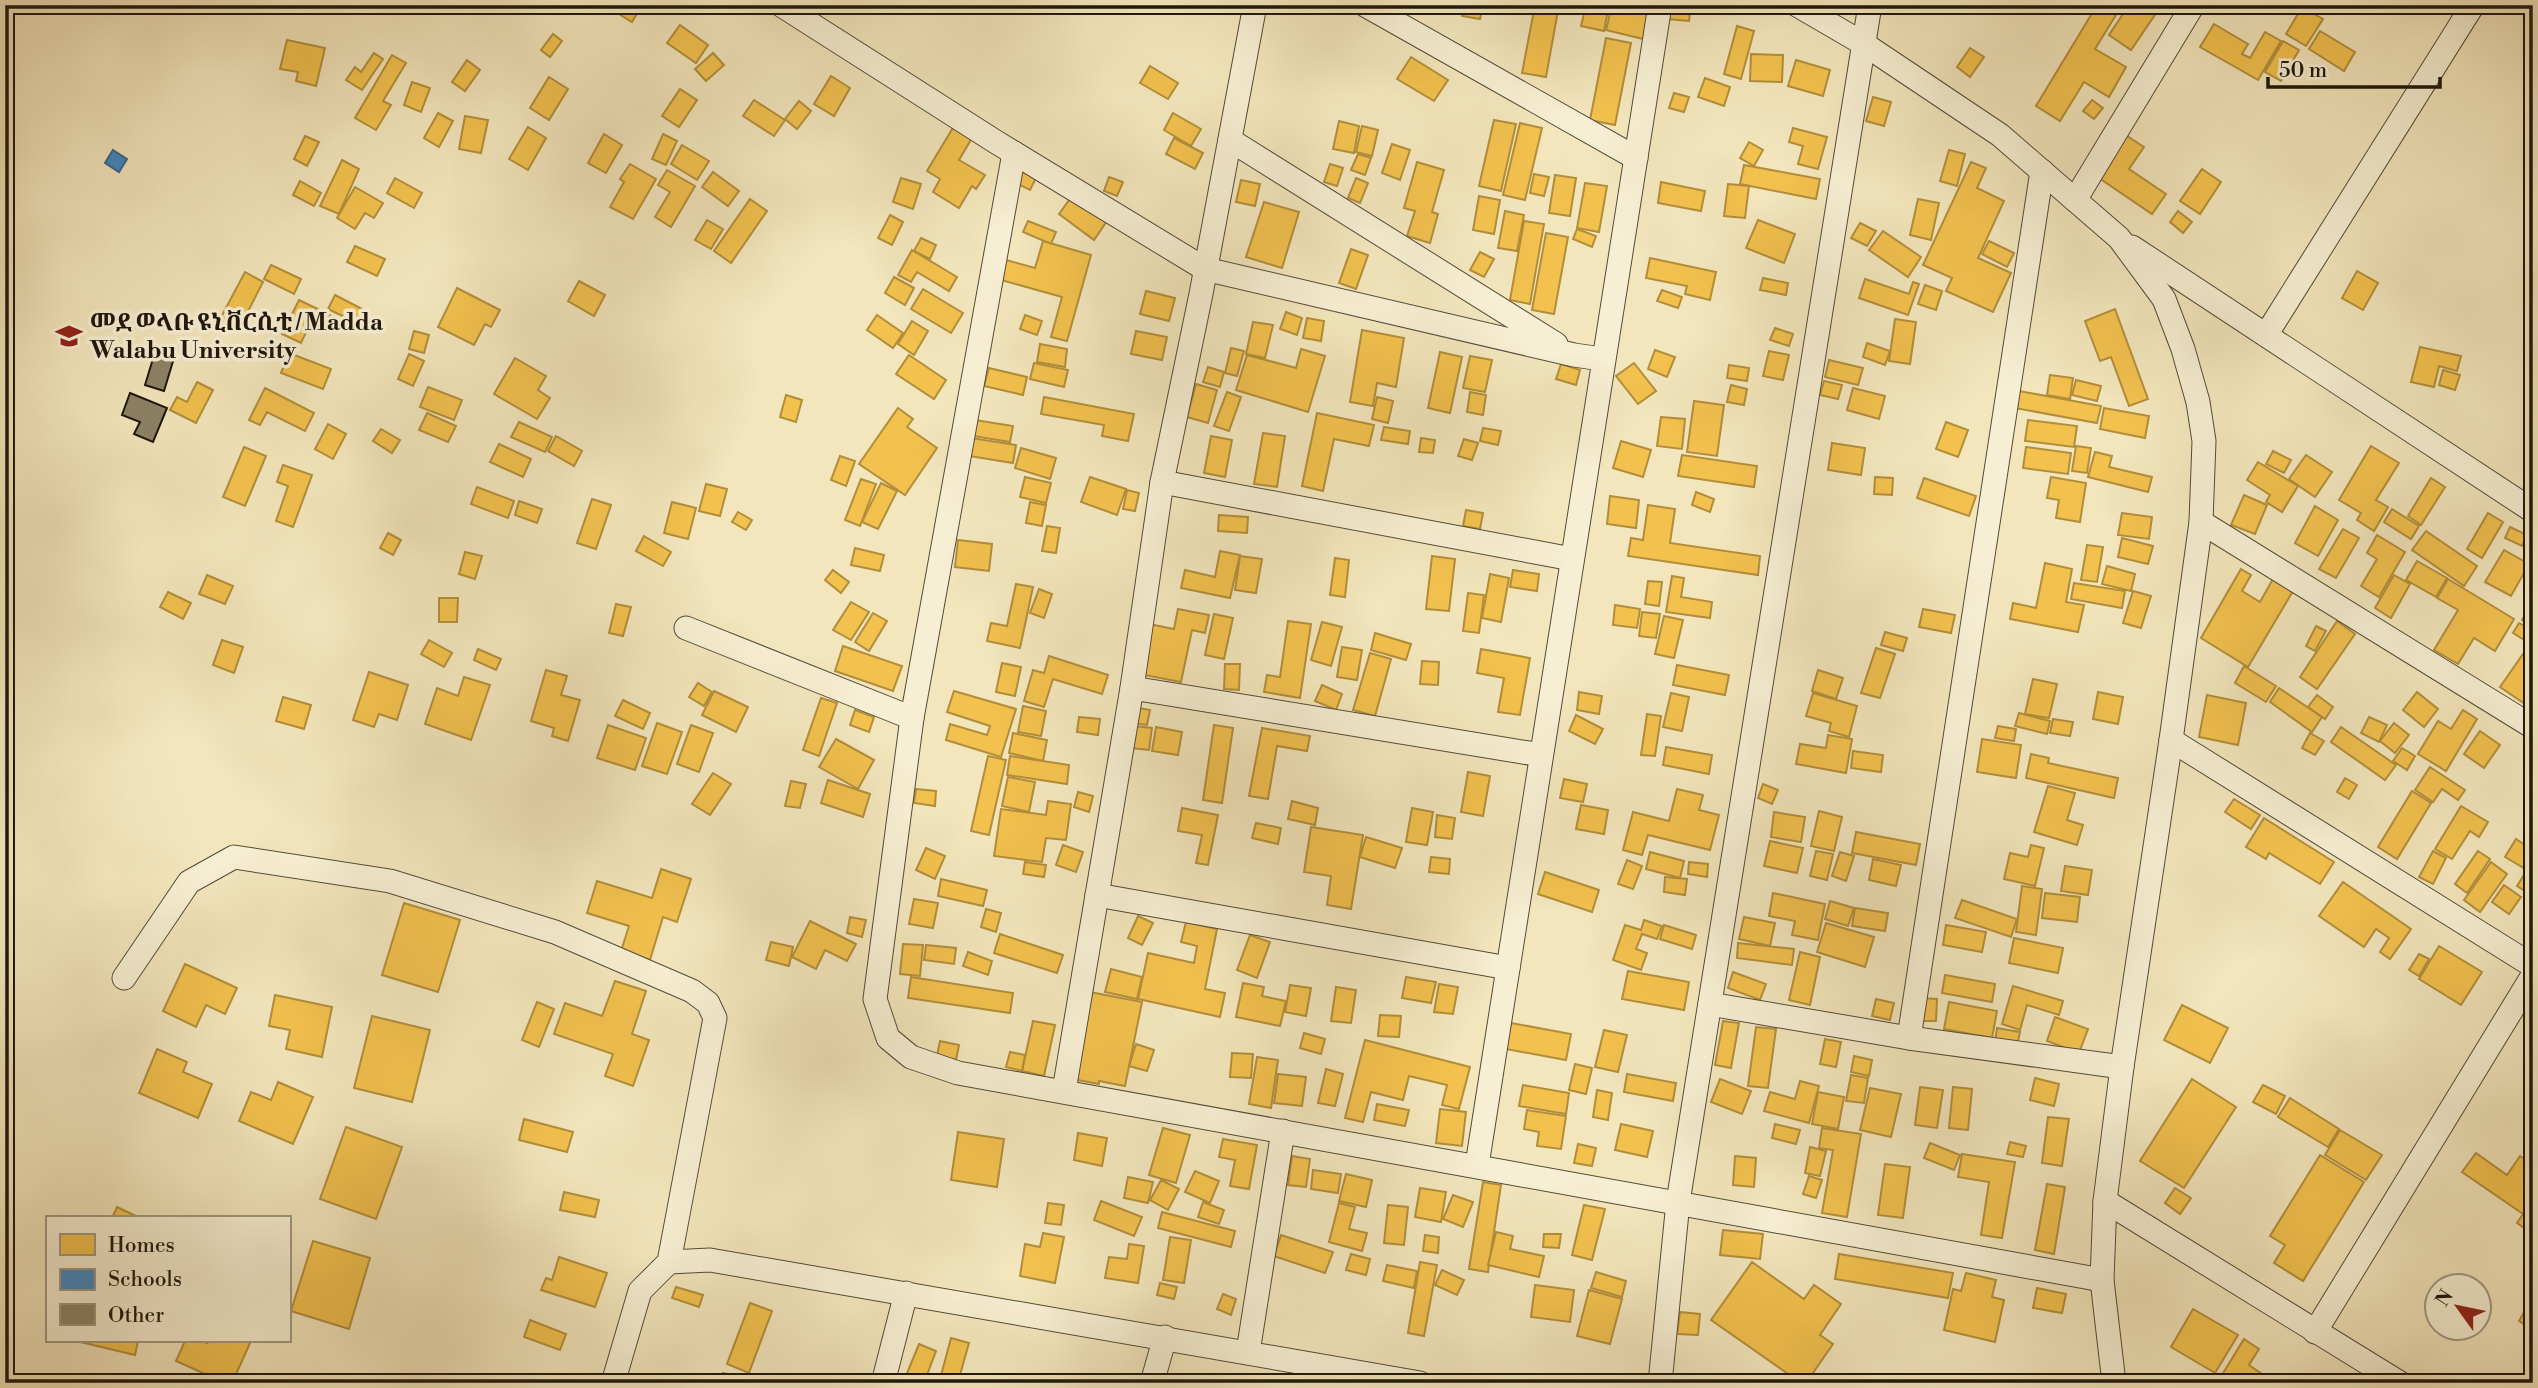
<svg xmlns="http://www.w3.org/2000/svg" width="2538" height="1388" font-family="'Libre Bodoni','Noto Serif Ethiopic',serif">
  <style>
    .homes { fill: #f2c14e; stroke: #b28e3a; stroke-width: 2 }
    .schools { fill: #3f88c5; stroke: #35668e; stroke-width: 2 }
    .building { fill: #8d8368; stroke: #1e170d; stroke-width: 2 }
    .lines { fill: none; stroke-linecap: round; stroke-linejoin: round }
    .minor-casing { stroke: #534b39; stroke-width: 25 }
    .minor { stroke: #f7efd3; stroke-width: 23 }
    .labels { text-anchor: middle; stroke-width: 7; stroke-linejoin: round; paint-order: stroke }
    .poi-label { font-size: 24px; font-weight: bold; fill: #1e170d; stroke: #f7efd3; text-anchor: start }
  </style>
  <rect width="100%" height="100%" fill="#f3e6bc"/>
  <filter id="stains"><feTurbulence type="fractalNoise" baseFrequency=".00286" numOctaves="4"/><feColorMatrix values="0 0 0 0 .2 0 0 0 0 .09 0 0 0 0 .02 0 0 0 .5 -.17"/></filter>
  <radialGradient id="worn" r=".72"><stop offset=".6" stop-color="#630" stop-opacity="0"/><stop offset="1" stop-color="#630" stop-opacity=".3"/></radialGradient>
  <g class="homes">
    <polygon points="617,5 642,5 632,22 614,11"/>
    <polygon points="1464,5 1483,5 1480,19 1462,16"/>
    <polygon points="1535,5 1559,5 1546,77 1522,73"/>
    <polygon points="1586,5 1609,5 1604,31 1581,26"/>
    <polygon points="1612,5 1651,5 1643,39 1606,30"/>
    <polygon points="1669,5 1691,5 1689,21 1667,19"/>
    <polygon points="2097,5 2116,15 2095,49 2126,67 2109,97 2084,82 2060,121 2036,106"/>
    <polygon points="2129,5 2161,6 2131,50 2109,35"/>
    <polygon points="2302,7 2323,19 2306,46 2286,34"/>
    <polygon points="2214,24 2248,44 2242,54 2250,58 2265,32 2281,41 2258,80 2200,47"/>
    <polygon points="680,25 708,45 696,63 667,43"/>
    <polygon points="1737,26 1754,31 1741,79 1724,74"/>
    <polygon points="2320,31 2355,52 2344,71 2309,49"/>
    <polygon points="553,34 562,41 550,57 541,50"/>
    <polygon points="1606,38 1631,43 1615,125 1590,120"/>
    <polygon points="287,40 325,48 316,86 296,81 298,72 280,69"/>
    <polygon points="2283,41 2299,50 2281,81 2265,72"/>
    <polygon points="1970,48 1984,57 1970,77 1957,67"/>
    <polygon points="374,53 383,59 362,90 346,80 355,67 361,72"/>
    <polygon points="713,53 724,65 706,81 695,69"/>
    <polygon points="1751,54 1783,55 1782,82 1750,81"/>
    <polygon points="392,55 406,63 383,101 391,105 376,130 355,118"/>
    <polygon points="1411,57 1448,80 1434,101 1397,79"/>
    <polygon points="467,60 480,70 465,91 452,82"/>
    <polygon points="1796,60 1830,70 1823,96 1788,86"/>
    <polygon points="1150,66 1178,83 1168,99 1140,83"/>
    <polygon points="831,76 850,88 834,116 814,104"/>
    <polygon points="549,77 568,89 549,120 530,108"/>
    <polygon points="1705,78 1730,87 1724,106 1698,97"/>
    <polygon points="412,82 430,88 421,112 404,105"/>
    <polygon points="680,89 697,100 679,127 662,116"/>
    <polygon points="1674,93 1689,97 1684,112 1669,108"/>
    <polygon points="1873,97 1891,102 1884,126 1866,121"/>
    <polygon points="754,100 785,120 774,136 743,116"/>
    <polygon points="2092,100 2103,108 2094,119 2083,111"/>
    <polygon points="799,101 811,111 797,129 785,119"/>
    <polygon points="438,113 453,121 439,147 424,138"/>
    <polygon points="1173,113 1201,129 1191,146 1164,130"/>
    <polygon points="465,116 488,120 481,153 459,149"/>
    <polygon points="1494,120 1516,124 1501,191 1479,186"/>
    <polygon points="1339,121 1359,126 1354,153 1333,149"/>
    <polygon points="1520,123 1542,128 1525,200 1503,195"/>
    <polygon points="954,126 972,138 959,160 985,175 976,189 972,186 959,208 933,192 940,179 927,171"/>
    <polygon points="1362,126 1378,130 1372,156 1356,152"/>
    <polygon points="528,127 546,138 528,170 509,159"/>
    <polygon points="1793,128 1827,137 1818,169 1798,164 1803,146 1789,142"/>
    <polygon points="604,134 622,145 606,173 588,163"/>
    <polygon points="663,134 677,141 666,165 652,159"/>
    <polygon points="2124,134 2144,147 2129,169 2166,194 2152,214 2096,176"/>
    <polygon points="305,136 319,142 307,166 294,159"/>
    <polygon points="1174,138 1203,153 1195,169 1166,154"/>
    <polygon points="1749,142 1763,150 1754,166 1740,158"/>
    <polygon points="1392,144 1410,150 1400,180 1382,173"/>
    <polygon points="682,145 709,161 697,180 671,164"/>
    <polygon points="1949,150 1965,154 1957,186 1940,181"/>
    <polygon points="1358,154 1371,158 1365,175 1351,170"/>
    <polygon points="342,160 359,169 339,214 320,206"/>
    <polygon points="1417,162 1444,170 1432,212 1438,214 1430,243 1407,236 1415,211 1404,208"/>
    <polygon points="1971,162 1986,168 1977,188 2004,201 1978,258 2011,273 1993,312 1946,291 1952,278 1923,265"/>
    <polygon points="630,164 656,179 633,219 610,207 624,182 620,179"/>
    <polygon points="1330,164 1343,168 1337,186 1324,182"/>
    <polygon points="1021,165 1038,174 1030,190 1012,181"/>
    <polygon points="1744,165 1820,179 1816,199 1740,184"/>
    <polygon points="2202,169 2221,182 2200,214 2180,201"/>
    <polygon points="667,170 695,186 671,227 655,217 670,192 658,185"/>
    <polygon points="713,172 739,191 728,206 702,187"/>
    <polygon points="1534,174 1549,177 1544,196 1530,193"/>
    <polygon points="1555,175 1576,178 1570,216 1549,213"/>
    <polygon points="1109,177 1123,182 1117,196 1104,191"/>
    <polygon points="395,178 422,193 414,208 387,193"/>
    <polygon points="901,178 921,184 913,209 893,202"/>
    <polygon points="1356,178 1368,183 1360,203 1348,198"/>
    <polygon points="1241,180 1260,184 1255,206 1236,202"/>
    <polygon points="300,181 321,193 314,206 293,195"/>
    <polygon points="1661,182 1705,191 1701,211 1658,203"/>
    <polygon points="1585,183 1607,186 1599,232 1577,228"/>
    <polygon points="1728,184 1749,186 1745,218 1724,216"/>
    <polygon points="355,187 383,203 374,218 365,213 355,229 337,218"/>
    <polygon points="1072,196 1107,221 1094,240 1059,214"/>
    <polygon points="1479,196 1500,200 1494,234 1473,230"/>
    <polygon points="750,199 767,211 731,263 714,251"/>
    <polygon points="1918,199 1939,203 1931,240 1910,235"/>
    <polygon points="1264,202 1299,212 1282,268 1246,257"/>
    <polygon points="1505,211 1524,215 1517,251 1498,248"/>
    <polygon points="2178,211 2192,222 2183,233 2170,222"/>
    <polygon points="890,215 903,222 892,245 878,238"/>
    <polygon points="707,220 723,229 711,249 695,240"/>
    <polygon points="1758,220 1795,234 1784,263 1746,248"/>
    <polygon points="1028,221 1056,232 1051,244 1023,232"/>
    <polygon points="1524,221 1544,224 1530,304 1510,300"/>
    <polygon points="1860,223 1876,231 1867,246 1851,238"/>
    <polygon points="1577,229 1596,236 1592,247 1573,239"/>
    <polygon points="1883,231 1921,257 1908,277 1869,250"/>
    <polygon points="1546,233 1568,237 1554,314 1532,310"/>
    <polygon points="921,238 936,245 930,259 914,251"/>
    <polygon points="1043,241 1091,255 1067,341 1051,337 1062,297 994,278 999,258 1035,268"/>
    <polygon points="1989,241 2014,253 2007,267 1982,254"/>
    <polygon points="355,246 385,259 377,276 347,262"/>
    <polygon points="1351,249 1368,255 1356,289 1339,283"/>
    <polygon points="912,250 957,277 949,291 917,272 911,282 898,275"/>
    <polygon points="1480,252 1494,259 1484,277 1470,270"/>
    <polygon points="1650,258 1716,272 1710,300 1685,294 1687,286 1646,278"/>
    <polygon points="271,265 301,279 294,294 264,279"/>
    <polygon points="2357,271 2378,283 2363,310 2342,298"/>
    <polygon points="245,272 263,282 239,329 220,319"/>
    <polygon points="894,277 914,288 905,305 885,293"/>
    <polygon points="1763,278 1788,283 1786,295 1760,290"/>
    <polygon points="1865,279 1909,294 1913,282 1919,284 1908,315 1859,298"/>
    <polygon points="579,281 605,295 594,316 568,301"/>
    <polygon points="1925,285 1942,291 1936,310 1918,304"/>
    <polygon points="457,288 500,310 491,327 485,324 474,345 438,327"/>
    <polygon points="923,289 963,313 951,333 911,309"/>
    <polygon points="1662,290 1682,297 1678,308 1657,301"/>
    <polygon points="1146,291 1175,298 1169,321 1140,314"/>
    <polygon points="335,295 364,310 357,323 328,309"/>
    <polygon points="299,300 330,315 322,332 309,326 301,343 282,334"/>
    <polygon points="2115,309 2148,399 2129,406 2111,357 2100,361 2085,321"/>
    <polygon points="1286,312 1302,318 1297,335 1280,329"/>
    <polygon points="877,315 903,333 893,348 867,330"/>
    <polygon points="1025,315 1042,321 1037,335 1020,329"/>
    <polygon points="1307,318 1324,321 1321,341 1303,338"/>
    <polygon points="1895,319 1916,322 1910,364 1889,361"/>
    <polygon points="912,321 928,331 914,355 898,344"/>
    <polygon points="1253,322 1273,325 1265,358 1246,354"/>
    <polygon points="1775,328 1793,334 1789,346 1770,340"/>
    <polygon points="1362,330 1404,338 1396,387 1377,383 1373,406 1350,402"/>
    <polygon points="414,331 429,335 424,353 409,349"/>
    <polygon points="1136,331 1167,337 1162,360 1131,354"/>
    <polygon points="1867,343 1890,351 1885,365 1863,357"/>
    <polygon points="1040,344 1067,349 1065,367 1037,362"/>
    <polygon points="2420,347 2461,356 2457,371 2439,366 2434,387 2411,382"/>
    <polygon points="1231,348 1244,351 1237,376 1225,373"/>
    <polygon points="1301,349 1325,356 1308,412 1236,390 1247,355 1296,368"/>
    <polygon points="1655,350 1675,357 1667,377 1648,369"/>
    <polygon points="1769,351 1789,355 1783,380 1763,376"/>
    <polygon points="1440,352 1462,357 1450,413 1428,408"/>
    <polygon points="289,353 331,369 323,389 281,373"/>
    <polygon points="409,354 424,361 413,386 398,379"/>
    <polygon points="909,355 946,380 934,399 896,374"/>
    <polygon points="1470,356 1492,360 1485,392 1463,388"/>
    <polygon points="515,358 546,376 538,390 550,398 537,419 494,394"/>
    <polygon points="1829,360 1863,368 1858,385 1825,377"/>
    <polygon points="1034,363 1068,370 1064,387 1030,379"/>
    <polygon points="1634,363 1656,391 1638,404 1616,376"/>
    <polygon points="1561,364 1580,370 1576,385 1556,379"/>
    <polygon points="1729,365 1749,368 1747,381 1727,378"/>
    <polygon points="1208,367 1224,372 1220,387 1203,382"/>
    <polygon points="989,368 1027,377 1023,395 984,386"/>
    <polygon points="2443,370 2460,375 2455,390 2439,385"/>
    <polygon points="2050,375 2073,378 2070,399 2047,395"/>
    <polygon points="2076,380 2101,386 2097,401 2072,395"/>
    <polygon points="1824,381 1842,385 1838,399 1820,395"/>
    <polygon points="197,382 213,390 196,423 170,410 177,397 187,402"/>
    <polygon points="1196,384 1217,390 1208,423 1187,417"/>
    <polygon points="1731,385 1747,389 1744,405 1727,402"/>
    <polygon points="428,387 462,400 454,420 420,407"/>
    <polygon points="265,388 314,413 305,431 267,412 260,425 249,420"/>
    <polygon points="1853,388 1885,396 1879,419 1847,410"/>
    <polygon points="2019,391 2101,406 2097,423 2015,408"/>
    <polygon points="1227,392 1241,397 1229,431 1214,426"/>
    <polygon points="1470,392 1486,395 1483,415 1467,412"/>
    <polygon points="786,395 802,400 796,422 780,417"/>
    <polygon points="1044,397 1134,414 1128,441 1102,436 1104,425 1041,414"/>
    <polygon points="1377,397 1393,401 1388,423 1372,419"/>
    <polygon points="1694,401 1724,405 1717,456 1687,452"/>
    <polygon points="898,408 913,419 907,427 937,448 905,495 859,464"/>
    <polygon points="2104,408 2149,416 2145,438 2100,429"/>
    <polygon points="427,413 456,426 448,442 419,430"/>
    <polygon points="1317,413 1374,425 1369,446 1334,439 1323,491 1302,486"/>
    <polygon points="1661,417 1685,419 1682,449 1657,446"/>
    <polygon points="975,420 1013,426 1010,442 973,436"/>
    <polygon points="2028,420 2077,426 2074,447 2025,441"/>
    <polygon points="519,422 552,437 545,452 511,437"/>
    <polygon points="1946,422 1968,430 1958,457 1936,449"/>
    <polygon points="328,424 346,434 333,459 315,449"/>
    <polygon points="1384,427 1410,431 1408,444 1381,440"/>
    <polygon points="1483,428 1501,431 1498,445 1480,441"/>
    <polygon points="381,429 400,440 392,453 373,441"/>
    <polygon points="1263,433 1285,436 1277,487 1254,484"/>
    <polygon points="556,436 582,451 574,466 548,451"/>
    <polygon points="1211,436 1232,440 1225,477 1204,473"/>
    <polygon points="971,438 1016,445 1013,463 969,456"/>
    <polygon points="1421,438 1435,440 1433,453 1419,452"/>
    <polygon points="1464,439 1478,443 1472,460 1458,456"/>
    <polygon points="1621,441 1651,450 1643,477 1613,468"/>
    <polygon points="1832,443 1865,448 1861,475 1828,470"/>
    <polygon points="499,444 531,459 523,477 490,462"/>
    <polygon points="2076,446 2091,448 2087,473 2072,471"/>
    <polygon points="2371,446 2399,463 2376,500 2388,507 2374,531 2357,520 2361,513 2339,500"/>
    <polygon points="244,447 266,456 245,506 223,497"/>
    <polygon points="2026,447 2071,453 2068,474 2023,468"/>
    <polygon points="1021,448 1056,458 1050,479 1015,468"/>
    <polygon points="2273,451 2291,460 2284,473 2266,464"/>
    <polygon points="2095,452 2112,456 2109,467 2152,477 2148,492 2088,477"/>
    <polygon points="1682,455 1757,466 1754,487 1678,476"/>
    <polygon points="2306,455 2332,472 2315,497 2289,479"/>
    <polygon points="840,456 855,461 846,486 831,480"/>
    <polygon points="2258,462 2298,486 2282,512 2266,502 2270,495 2247,480"/>
    <polygon points="283,465 312,475 293,527 276,521 288,486 277,482"/>
    <polygon points="1025,477 1051,483 1046,503 1020,497"/>
    <polygon points="1090,477 1126,489 1117,515 1081,502"/>
    <polygon points="1875,477 1893,478 1892,495 1874,494"/>
    <polygon points="2051,477 2086,483 2080,522 2056,518 2059,500 2047,498"/>
    <polygon points="1924,478 1976,496 1969,516 1917,498"/>
    <polygon points="2431,478 2445,487 2421,525 2408,516"/>
    <polygon points="861,479 876,484 860,526 845,520"/>
    <polygon points="881,483 897,491 878,529 862,522"/>
    <polygon points="706,484 727,489 720,516 699,511"/>
    <polygon points="477,487 514,501 508,518 471,504"/>
    <polygon points="1127,490 1139,493 1135,511 1123,509"/>
    <polygon points="1696,492 1714,499 1710,512 1692,505"/>
    <polygon points="2244,495 2267,505 2255,534 2231,525"/>
    <polygon points="1610,496 1639,500 1636,528 1607,524"/>
    <polygon points="592,499 611,505 596,549 577,543"/>
    <polygon points="519,501 542,509 537,523 515,515"/>
    <polygon points="672,502 696,508 688,539 664,533"/>
    <polygon points="1030,502 1046,505 1042,526 1026,523"/>
    <polygon points="1648,505 1675,509 1670,543 1760,556 1758,575 1628,556 1631,538 1643,540"/>
    <polygon points="2315,506 2338,520 2318,556 2295,543"/>
    <polygon points="2392,509 2419,526 2411,539 2384,522"/>
    <polygon points="1466,510 1483,513 1480,529 1463,526"/>
    <polygon points="738,512 752,520 746,530 732,522"/>
    <polygon points="2122,513 2152,517 2149,539 2118,535"/>
    <polygon points="2488,513 2503,522 2482,558 2467,549"/>
    <polygon points="1219,515 1248,517 1247,533 1218,531"/>
    <polygon points="1047,526 1060,528 1056,553 1042,551"/>
    <polygon points="2510,527 2527,535 2522,546 2505,538"/>
    <polygon points="2343,529 2359,538 2336,578 2319,569"/>
    <polygon points="2426,531 2477,566 2464,586 2412,550"/>
    <polygon points="388,533 401,540 393,555 380,548"/>
    <polygon points="2377,535 2405,552 2379,597 2361,586 2377,559 2367,553"/>
    <polygon points="644,536 671,552 663,566 636,551"/>
    <polygon points="2122,538 2153,546 2148,564 2118,557"/>
    <polygon points="958,540 992,544 989,571 955,567"/>
    <polygon points="2087,545 2103,547 2097,582 2081,580"/>
    <polygon points="855,548 884,555 880,571 851,565"/>
    <polygon points="2504,550 2529,564 2511,596 2485,582"/>
    <polygon points="1220,551 1240,555 1230,598 1181,588 1185,570 1215,577"/>
    <polygon points="465,552 482,556 475,579 459,574"/>
    <polygon points="1240,556 1262,559 1256,593 1235,590"/>
    <polygon points="1432,556 1455,559 1449,611 1426,609"/>
    <polygon points="1335,558 1349,560 1345,597 1330,595"/>
    <polygon points="2417,561 2447,578 2436,597 2406,580"/>
    <polygon points="2045,563 2072,569 2066,602 2084,605 2078,632 2010,619 2013,603 2036,608"/>
    <polygon points="2107,566 2135,574 2131,591 2102,584"/>
    <polygon points="2241,569 2251,575 2242,591 2260,602 2273,579 2293,591 2248,667 2201,638"/>
    <polygon points="833,570 849,582 841,593 825,580"/>
    <polygon points="1513,570 1539,574 1537,591 1510,587"/>
    <polygon points="1490,574 1509,578 1501,622 1482,618"/>
    <polygon points="207,575 233,586 225,604 199,594"/>
    <polygon points="2394,575 2410,584 2391,618 2375,608"/>
    <polygon points="1672,576 1684,578 1681,597 1712,602 1710,618 1666,612"/>
    <polygon points="2448,579 2514,619 2495,651 2474,638 2458,664 2434,650 2458,610 2437,598"/>
    <polygon points="1648,581 1662,582 1659,606 1645,604"/>
    <polygon points="2074,583 2125,591 2122,608 2071,599"/>
    <polygon points="1016,584 1033,587 1020,648 987,641 991,623 1007,626"/>
    <polygon points="1039,589 1052,594 1044,618 1030,613"/>
    <polygon points="2133,591 2151,596 2141,628 2123,623"/>
    <polygon points="168,592 191,603 183,619 160,607"/>
    <polygon points="1468,593 1484,595 1479,633 1463,631"/>
    <polygon points="439,598 458,598 457,622 439,622"/>
    <polygon points="851,602 869,612 851,640 833,630"/>
    <polygon points="2533,602 2533,626 2522,620"/>
    <polygon points="616,604 631,607 623,636 609,633"/>
    <polygon points="1615,605 1640,609 1637,628 1613,625"/>
    <polygon points="1178,609 1209,615 1205,633 1192,630 1181,682 1139,674 1149,624 1174,629"/>
    <polygon points="1923,609 1955,615 1951,633 1919,627"/>
    <polygon points="1642,612 1660,614 1656,638 1639,636"/>
    <polygon points="873,613 887,621 869,651 855,642"/>
    <polygon points="1214,614 1233,618 1224,659 1205,655"/>
    <polygon points="1664,616 1683,620 1674,658 1655,654"/>
    <polygon points="1288,621 1311,624 1300,698 1264,692 1267,675 1280,677"/>
    <polygon points="2337,621 2355,634 2317,689 2300,677"/>
    <polygon points="1322,622 1342,627 1331,666 1311,660"/>
    <polygon points="2519,623 2533,631 2529,643 2513,633"/>
    <polygon points="2316,626 2326,631 2315,651 2306,646"/>
    <polygon points="1885,632 1907,638 1903,651 1881,645"/>
    <polygon points="1375,633 1411,644 1406,660 1371,650"/>
    <polygon points="222,640 243,647 234,673 213,665"/>
    <polygon points="429,640 452,653 444,667 421,654"/>
    <polygon points="2532,641 2533,706 2531,708 2500,687"/>
    <polygon points="843,646 902,666 893,691 835,671"/>
    <polygon points="1342,647 1362,650 1357,680 1337,677"/>
    <polygon points="1876,648 1895,654 1880,698 1861,693"/>
    <polygon points="478,649 501,659 496,670 474,660"/>
    <polygon points="1481,649 1530,658 1520,715 1498,712 1504,678 1477,673"/>
    <polygon points="1370,653 1391,659 1375,716 1353,710"/>
    <polygon points="1049,656 1108,675 1102,694 1053,679 1044,707 1024,701 1033,670 1044,673"/>
    <polygon points="1422,661 1439,662 1438,685 1420,684"/>
    <polygon points="1002,663 1021,667 1015,696 996,692"/>
    <polygon points="1225,664 1240,664 1239,690 1224,689"/>
    <polygon points="1677,665 1729,675 1725,695 1673,685"/>
    <polygon points="2244,666 2276,686 2266,702 2235,683"/>
    <polygon points="546,670 567,676 561,695 580,700 568,741 552,736 554,728 531,721"/>
    <polygon points="1818,670 1843,678 1836,699 1812,691"/>
    <polygon points="369,672 408,685 397,720 379,714 374,727 353,720"/>
    <polygon points="464,677 490,685 471,740 425,724 437,688 458,696"/>
    <polygon points="2033,679 2057,684 2049,718 2025,714"/>
    <polygon points="698,683 712,692 704,706 689,697"/>
    <polygon points="1322,685 1342,694 1336,710 1315,701"/>
    <polygon points="2279,688 2322,717 2312,732 2270,702"/>
    <polygon points="714,691 748,707 736,732 702,715"/>
    <polygon points="954,691 1016,709 1001,757 946,740 950,724 987,735 990,726 947,712"/>
    <polygon points="1579,692 1602,696 1599,714 1577,710"/>
    <polygon points="2098,692 2123,697 2118,724 2093,719"/>
    <polygon points="2417,692 2438,709 2424,727 2403,710"/>
    <polygon points="1671,693 1689,697 1682,731 1663,727"/>
    <polygon points="1813,693 1857,706 1849,737 1829,731 1831,723 1806,716"/>
    <polygon points="2207,695 2246,703 2238,745 2199,737"/>
    <polygon points="2317,695 2333,707 2325,719 2308,707"/>
    <polygon points="283,697 311,705 304,729 276,721"/>
    <polygon points="821,698 837,703 819,756 803,750"/>
    <polygon points="623,700 650,713 643,729 615,716"/>
    <polygon points="1023,706 1046,711 1041,736 1018,732"/>
    <polygon points="1134,707 1150,710 1147,725 1131,723"/>
    <polygon points="855,710 874,717 869,732 850,725"/>
    <polygon points="2463,710 2477,719 2446,771 2418,754 2438,721 2451,729"/>
    <polygon points="2019,713 2050,721 2047,734 2015,726"/>
    <polygon points="1647,714 1661,716 1655,756 1641,755"/>
    <polygon points="1576,715 1603,729 1595,744 1569,731"/>
    <polygon points="1079,717 1100,719 1098,735 1077,732"/>
    <polygon points="2369,717 2387,725 2379,742 2361,733"/>
    <polygon points="2053,719 2073,722 2070,736 2050,733"/>
    <polygon points="657,723 682,732 667,774 642,766"/>
    <polygon points="2394,723 2409,735 2395,753 2380,741"/>
    <polygon points="608,725 646,738 635,770 597,758"/>
    <polygon points="691,725 713,733 699,772 677,764"/>
    <polygon points="1214,725 1233,728 1222,803 1203,800"/>
    <polygon points="1134,726 1152,728 1149,750 1131,748"/>
    <polygon points="1998,726 2016,729 2014,741 1995,738"/>
    <polygon points="1156,727 1182,732 1178,755 1152,751"/>
    <polygon points="2341,727 2396,765 2385,780 2331,742"/>
    <polygon points="1262,728 1310,736 1307,751 1277,746 1268,799 1249,796"/>
    <polygon points="2480,731 2500,745 2484,768 2464,754"/>
    <polygon points="1013,733 1047,740 1043,761 1009,753"/>
    <polygon points="2310,733 2324,741 2315,755 2302,748"/>
    <polygon points="1828,735 1852,739 1846,773 1796,764 1800,744 1826,748"/>
    <polygon points="836,739 874,760 858,789 819,767"/>
    <polygon points="1982,739 2021,745 2016,778 1977,772"/>
    <polygon points="1666,747 1712,755 1709,774 1663,765"/>
    <polygon points="2402,748 2415,756 2407,770 2393,761"/>
    <polygon points="1853,751 1883,755 1881,772 1851,768"/>
    <polygon points="2031,754 2049,758 2048,763 2118,778 2114,798 2026,778"/>
    <polygon points="988,756 1006,760 989,835 971,831"/>
    <polygon points="1010,756 1069,765 1067,784 1007,775"/>
    <polygon points="2430,767 2465,790 2458,800 2442,789 2433,802 2415,790"/>
    <polygon points="1468,772 1490,776 1483,816 1461,812"/>
    <polygon points="713,773 731,784 710,815 692,804"/>
    <polygon points="1008,777 1035,782 1029,812 1002,806"/>
    <polygon points="2345,778 2357,785 2349,799 2337,792"/>
    <polygon points="1564,779 1587,784 1583,802 1560,798"/>
    <polygon points="828,780 870,794 863,817 821,803"/>
    <polygon points="791,781 806,784 800,808 785,806"/>
    <polygon points="1763,784 1778,790 1772,804 1758,798"/>
    <polygon points="2048,786 2075,793 2067,820 2083,825 2077,845 2034,832"/>
    <polygon points="916,789 936,791 935,806 914,803"/>
    <polygon points="1677,789 1703,795 1699,810 1719,815 1710,850 1648,835 1642,855 1623,850 1633,812 1669,821"/>
    <polygon points="2412,791 2431,803 2397,859 2378,847"/>
    <polygon points="1078,792 1093,796 1089,812 1074,807"/>
    <polygon points="2234,799 2260,815 2251,829 2225,812"/>
    <polygon points="1048,801 1071,804 1066,840 1046,838 1042,862 994,856 1001,809 1046,815"/>
    <polygon points="1292,801 1318,808 1315,825 1288,819"/>
    <polygon points="1581,805 1608,810 1604,834 1576,829"/>
    <polygon points="2461,806 2488,822 2479,837 2470,831 2452,859 2435,849"/>
    <polygon points="1182,808 1218,815 1208,865 1196,863 1202,835 1178,831"/>
    <polygon points="1412,808 1433,812 1427,845 1406,842"/>
    <polygon points="1819,811 1842,817 1834,851 1811,846"/>
    <polygon points="1774,812 1805,817 1801,842 1771,837"/>
    <polygon points="1437,815 1455,818 1452,839 1435,837"/>
    <polygon points="2264,818 2334,862 2320,884 2269,853 2266,859 2246,847"/>
    <polygon points="1256,823 1281,828 1278,844 1252,838"/>
    <polygon points="1311,827 1363,835 1351,909 1327,905 1331,876 1304,872"/>
    <polygon points="1856,832 1920,844 1916,865 1852,853"/>
    <polygon points="1366,837 1402,848 1395,868 1360,857"/>
    <polygon points="2516,839 2533,850 2533,891 2531,895 2517,886 2527,870 2505,857"/>
    <polygon points="1770,841 1803,848 1797,873 1764,866"/>
    <polygon points="1063,845 1083,852 1076,872 1056,865"/>
    <polygon points="2031,845 2044,848 2035,886 2004,879 2010,853 2028,857"/>
    <polygon points="926,848 945,856 935,879 916,870"/>
    <polygon points="1816,851 1833,854 1827,880 1810,876"/>
    <polygon points="2433,851 2446,858 2433,884 2419,877"/>
    <polygon points="2478,851 2490,859 2467,893 2455,884"/>
    <polygon points="1650,852 1684,861 1680,878 1646,869"/>
    <polygon points="1840,852 1854,856 1846,881 1832,876"/>
    <polygon points="1431,857 1450,859 1449,874 1429,872"/>
    <polygon points="1873,859 1901,865 1896,886 1869,880"/>
    <polygon points="1627,860 1642,866 1633,889 1618,884"/>
    <polygon points="1025,862 1046,865 1044,877 1023,874"/>
    <polygon points="1689,862 1708,864 1707,877 1688,874"/>
    <polygon points="2491,862 2507,874 2480,912 2464,900"/>
    <polygon points="2065,866 2092,870 2088,895 2061,891"/>
    <polygon points="661,869 691,879 677,922 663,917 650,960 621,951 629,926 587,913 597,881 652,898"/>
    <polygon points="1545,872 1599,890 1592,912 1538,894"/>
    <polygon points="1665,877 1687,879 1685,895 1664,892"/>
    <polygon points="941,879 987,890 983,906 938,896"/>
    <polygon points="2343,882 2411,929 2390,959 2380,952 2389,938 2376,929 2364,947 2319,916"/>
    <polygon points="2504,885 2521,897 2509,914 2492,902"/>
    <polygon points="2022,886 2042,889 2036,935 2016,932"/>
    <polygon points="1773,893 1825,904 1818,940 1792,935 1795,921 1769,916"/>
    <polygon points="2045,893 2080,897 2077,922 2042,918"/>
    <polygon points="914,899 938,903 933,928 909,924"/>
    <polygon points="1962,900 2017,919 2011,937 1955,918"/>
    <polygon points="1830,901 1854,908 1848,926 1825,919"/>
    <polygon points="404,903 460,920 438,992 382,975"/>
    <polygon points="1855,908 1888,913 1885,931 1852,926"/>
    <polygon points="986,909 1001,913 996,932 981,927"/>
    <polygon points="1138,916 1153,923 1142,945 1128,938"/>
    <polygon points="850,917 866,920 862,937 847,933"/>
    <polygon points="1744,917 1775,923 1770,946 1739,939"/>
    <polygon points="1644,920 1662,926 1657,939 1642,934 1636,949 1647,953 1641,970 1613,960 1625,925 1641,930"/>
    <polygon points="810,921 856,944 847,961 825,950 816,969 792,957"/>
    <polygon points="1186,922 1217,929 1205,989 1225,993 1220,1017 1138,999 1148,953 1194,963 1197,946 1181,942"/>
    <polygon points="1826,923 1874,937 1865,967 1817,952"/>
    <polygon points="1664,925 1696,935 1692,949 1660,939"/>
    <polygon points="1946,925 1986,932 1982,952 1943,945"/>
    <polygon points="1000,934 1063,955 1057,973 994,953"/>
    <polygon points="1250,935 1270,942 1257,978 1237,970"/>
    <polygon points="2014,938 2063,948 2058,973 2009,963"/>
    <polygon points="771,942 793,947 789,966 766,960"/>
    <polygon points="1738,943 1794,949 1792,965 1737,958"/>
    <polygon points="903,944 923,945 920,976 900,974"/>
    <polygon points="926,945 956,948 954,964 924,960"/>
    <polygon points="2439,946 2482,972 2461,1005 2419,979"/>
    <polygon points="968,952 992,961 988,975 963,966"/>
    <polygon points="1800,952 1820,957 1810,1005 1789,1000"/>
    <polygon points="2419,954 2429,959 2419,976 2409,970"/>
    <polygon points="185,964 237,988 225,1014 206,1005 196,1027 163,1011"/>
    <polygon points="1111,969 1142,977 1137,999 1105,992"/>
    <polygon points="1628,971 1689,982 1684,1010 1622,999"/>
    <polygon points="1733,972 1766,984 1760,1000 1728,988"/>
    <polygon points="1945,975 1995,984 1992,1002 1942,993"/>
    <polygon points="911,977 1013,993 1010,1013 908,998"/>
    <polygon points="1406,977 1436,982 1431,1003 1402,998"/>
    <polygon points="615,981 646,991 632,1034 649,1040 633,1086 605,1076 613,1054 554,1034 565,1003 602,1016"/>
    <polygon points="1243,983 1264,987 1262,996 1286,1001 1280,1026 1236,1017"/>
    <polygon points="1439,984 1458,987 1453,1014 1434,1012"/>
    <polygon points="1290,985 1311,988 1306,1016 1285,1012"/>
    <polygon points="2013,986 2063,1001 2059,1015 2027,1005 2020,1030 2002,1024"/>
    <polygon points="1336,987 1356,990 1351,1023 1331,1021"/>
    <polygon points="1090,992 1142,1002 1125,1086 1099,1081 1099,1084 1072,1079"/>
    <polygon points="275,995 332,1007 322,1057 286,1049 290,1030 269,1026"/>
    <polygon points="1921,998 1937,999 1936,1021 1921,1021"/>
    <polygon points="1876,999 1894,1003 1890,1020 1872,1016"/>
    <polygon points="537,1002 554,1009 539,1047 522,1040"/>
    <polygon points="1949,1002 1997,1011 1992,1038 1944,1029"/>
    <polygon points="2182,1005 2228,1028 2210,1063 2164,1040"/>
    <polygon points="1380,1015 1401,1016 1399,1037 1378,1036"/>
    <polygon points="372,1016 430,1030 412,1102 354,1088"/>
    <polygon points="2055,1017 2088,1029 2079,1053 2047,1041"/>
    <polygon points="1033,1021 1055,1025 1044,1076 1022,1071"/>
    <polygon points="1723,1021 1739,1023 1731,1068 1715,1065"/>
    <polygon points="1511,1023 1571,1034 1566,1060 1506,1049"/>
    <polygon points="1756,1027 1776,1029 1768,1088 1748,1086"/>
    <polygon points="1997,1028 2020,1032 2017,1046 1995,1043"/>
    <polygon points="1604,1030 1627,1035 1618,1072 1595,1067"/>
    <polygon points="1304,1033 1325,1039 1321,1054 1300,1048"/>
    <polygon points="1825,1039 1841,1042 1836,1067 1820,1064"/>
    <polygon points="1365,1040 1470,1067 1459,1109 1442,1105 1447,1085 1409,1076 1403,1100 1371,1092 1363,1122 1345,1118"/>
    <polygon points="940,1041 959,1045 956,1060 937,1056"/>
    <polygon points="1136,1044 1154,1050 1147,1071 1129,1066"/>
    <polygon points="157,1049 187,1062 183,1072 212,1084 198,1118 139,1093"/>
    <polygon points="1010,1052 1025,1055 1022,1071 1006,1067"/>
    <polygon points="1232,1053 1253,1054 1251,1078 1230,1077"/>
    <polygon points="1854,1056 1872,1060 1869,1076 1851,1072"/>
    <polygon points="1257,1057 1278,1060 1271,1108 1249,1104"/>
    <polygon points="1575,1064 1592,1068 1586,1094 1569,1090"/>
    <polygon points="1326,1069 1343,1074 1335,1106 1318,1103"/>
    <polygon points="1278,1074 1306,1077 1302,1106 1274,1103"/>
    <polygon points="1627,1074 1676,1083 1673,1101 1624,1092"/>
    <polygon points="1851,1075 1868,1078 1864,1103 1846,1101"/>
    <polygon points="2035,1078 2059,1084 2054,1106 2030,1100"/>
    <polygon points="1720,1079 1751,1091 1742,1114 1711,1102"/>
    <polygon points="2192,1079 2236,1107 2184,1188 2140,1161"/>
    <polygon points="1800,1081 1819,1086 1809,1123 1764,1111 1770,1092 1795,1099"/>
    <polygon points="278,1082 313,1097 293,1144 239,1121 251,1092 271,1100"/>
    <polygon points="1523,1085 1569,1093 1566,1114 1519,1106"/>
    <polygon points="2263,1085 2285,1096 2276,1114 2253,1102"/>
    <polygon points="1920,1087 1943,1090 1937,1128 1915,1125"/>
    <polygon points="1953,1087 1972,1089 1968,1130 1949,1128"/>
    <polygon points="1870,1088 1901,1094 1891,1137 1860,1130"/>
    <polygon points="1597,1090 1612,1093 1608,1120 1593,1117"/>
    <polygon points="1818,1092 1844,1097 1838,1129 1812,1124"/>
    <polygon points="2290,1098 2339,1129 2328,1147 2278,1117"/>
    <polygon points="1377,1104 1409,1110 1405,1126 1374,1120"/>
    <polygon points="1440,1109 1466,1112 1462,1146 1436,1143"/>
    <polygon points="1527,1110 1566,1116 1561,1149 1537,1146 1539,1132 1524,1129"/>
    <polygon points="2048,1117 2069,1119 2062,1166 2042,1163"/>
    <polygon points="524,1119 573,1132 567,1152 519,1140"/>
    <polygon points="1621,1124 1653,1131 1647,1157 1615,1150"/>
    <polygon points="1775,1124 1800,1130 1796,1144 1772,1138"/>
    <polygon points="346,1127 402,1147 376,1219 320,1199"/>
    <polygon points="1163,1128 1190,1135 1176,1183 1149,1175"/>
    <polygon points="1822,1128 1861,1134 1847,1217 1822,1213 1833,1150 1819,1148"/>
    <polygon points="2340,1130 2382,1155 2366,1180 2325,1155"/>
    <polygon points="958,1132 1004,1139 997,1187 951,1180"/>
    <polygon points="1078,1133 1107,1138 1102,1166 1074,1160"/>
    <polygon points="1223,1139 1257,1145 1249,1189 1230,1186 1235,1160 1219,1157"/>
    <polygon points="2010,1142 2026,1146 2023,1157 2007,1154"/>
    <polygon points="1930,1143 1960,1155 1954,1170 1924,1158"/>
    <polygon points="1578,1144 1596,1148 1592,1166 1574,1163"/>
    <polygon points="1810,1147 1826,1151 1820,1176 1805,1173"/>
    <polygon points="2476,1153 2507,1175 2520,1156 2533,1164 2533,1234 2517,1223 2523,1214 2462,1172"/>
    <polygon points="1962,1154 2015,1162 2002,1238 1981,1235 1989,1182 1958,1177"/>
    <polygon points="2320,1155 2364,1182 2303,1281 2274,1263 2285,1245 2270,1236"/>
    <polygon points="1292,1156 1310,1159 1306,1187 1288,1185"/>
    <polygon points="1735,1156 1756,1158 1754,1187 1733,1185"/>
    <polygon points="1885,1164 1910,1167 1903,1218 1878,1215"/>
    <polygon points="1313,1170 1341,1174 1338,1193 1311,1189"/>
    <polygon points="1195,1171 1219,1181 1210,1203 1185,1192"/>
    <polygon points="1346,1174 1372,1180 1366,1207 1339,1201"/>
    <polygon points="1809,1176 1822,1180 1816,1198 1803,1194"/>
    <polygon points="1128,1177 1153,1182 1148,1203 1124,1198"/>
    <polygon points="1161,1180 1179,1189 1168,1210 1150,1200"/>
    <polygon points="1483,1182 1501,1185 1488,1272 1469,1269"/>
    <polygon points="2047,1184 2065,1187 2054,1254 2035,1250"/>
    <polygon points="1420,1188 1446,1192 1441,1222 1415,1217"/>
    <polygon points="2175,1188 2191,1198 2180,1214 2165,1203"/>
    <polygon points="564,1192 599,1200 595,1217 560,1210"/>
    <polygon points="1453,1195 1473,1202 1463,1227 1443,1219"/>
    <polygon points="1101,1201 1142,1217 1134,1236 1094,1220"/>
    <polygon points="1203,1202 1224,1210 1219,1224 1198,1217"/>
    <polygon points="1048,1203 1064,1205 1061,1225 1045,1223"/>
    <polygon points="1339,1203 1355,1207 1349,1229 1367,1233 1362,1251 1329,1242"/>
    <polygon points="1388,1205 1408,1207 1404,1245 1384,1243"/>
    <polygon points="1584,1205 1605,1209 1592,1260 1572,1255"/>
    <polygon points="117,1207 140,1218 112,1218"/>
    <polygon points="1162,1212 1235,1231 1231,1247 1158,1228"/>
    <polygon points="1723,1230 1763,1234 1760,1259 1720,1255"/>
    <polygon points="1496,1232 1513,1236 1510,1249 1544,1256 1539,1277 1488,1265"/>
    <polygon points="1043,1233 1064,1237 1055,1283 1020,1276 1025,1244 1040,1247"/>
    <polygon points="1544,1234 1561,1234 1559,1248 1543,1247"/>
    <polygon points="1281,1235 1333,1252 1325,1273 1274,1256"/>
    <polygon points="1425,1235 1439,1237 1438,1253 1423,1251"/>
    <polygon points="1170,1237 1191,1240 1184,1283 1163,1280"/>
    <polygon points="313,1241 370,1258 349,1329 291,1311"/>
    <polygon points="1129,1244 1144,1246 1138,1283 1105,1278 1109,1257 1127,1259"/>
    <polygon points="1351,1254 1370,1259 1366,1275 1346,1270"/>
    <polygon points="1839,1254 1953,1273 1948,1298 1835,1279"/>
    <polygon points="559,1257 607,1273 595,1307 541,1290 546,1278 552,1280"/>
    <polygon points="1420,1262 1437,1265 1424,1336 1408,1333"/>
    <polygon points="1752,1262 1804,1299 1814,1285 1841,1304 1820,1335 1833,1344 1806,1383 1801,1383 1711,1320"/>
    <polygon points="1387,1265 1417,1271 1414,1288 1383,1281"/>
    <polygon points="1442,1270 1464,1280 1457,1295 1435,1285"/>
    <polygon points="1596,1272 1626,1281 1622,1297 1591,1288"/>
    <polygon points="1966,1273 1996,1280 1992,1297 2004,1300 1995,1342 1944,1330 1953,1289 1961,1291"/>
    <polygon points="1160,1283 1177,1287 1174,1299 1157,1295"/>
    <polygon points="1535,1285 1574,1290 1570,1322 1531,1317"/>
    <polygon points="676,1287 703,1295 699,1307 672,1298"/>
    <polygon points="2037,1288 2066,1294 2062,1313 2033,1308"/>
    <polygon points="1589,1290 1622,1299 1610,1344 1577,1336"/>
    <polygon points="1223,1294 1236,1299 1231,1315 1217,1309"/>
    <polygon points="750,1303 772,1311 749,1373 727,1364"/>
    <polygon points="2193,1309 2238,1335 2215,1373 2171,1347"/>
    <polygon points="2526,1309 2533,1313 2533,1330 2519,1321"/>
    <polygon points="1680,1312 1700,1314 1698,1335 1677,1334"/>
    <polygon points="530,1320 566,1334 560,1350 524,1337"/>
    <polygon points="951,1338 969,1343 960,1375 981,1381 980,1383 939,1383"/>
    <polygon points="2244,1339 2259,1349 2249,1365 2275,1383 2217,1383"/>
    <polygon points="76,1341 138,1341 135,1355"/>
    <polygon points="185,1341 202,1341 207,1343 209,1341 251,1341 232,1383 225,1383 176,1361"/>
    <polygon points="919,1344 936,1351 924,1383 903,1383"/>
    <polygon points="2533,1355 2533,1383 2521,1383"/>
    <polygon points="723,1373 752,1379 751,1383 721,1383"/>
  </g>
  <polygon class="schools" points="113,150 127,159 119,172 105,163"/>
  <g class="building">
    <polygon points="155,352 174,358 164,391 145,385"/>
    <polygon points="130,393 167,408 153,442 134,434 140,422 122,415"/>
  </g>
  <g class="lines">
    <defs>
      <g id="minor">
        <polyline points="781,5 996,142 1205,269 1574,355 1602,359"/>
        <polyline points="1365,5 1636,158"/>
        <polyline points="1797,5 1864,44 2000,135 2119,238 2164,299 2183,349 2198,402 2204,441 2201,522 2171,740 2122,1067 2105,1201 2102,1280 2114,1383"/>
        <polyline points="1230,140 1556,344"/>
        <polyline points="1014,153 912,718 875,999 888,1038 911,1057 958,1073 2102,1280"/>
        <polyline points="2075,200 2193,5"/>
        <polyline points="2132,247 2533,511"/>
        <polyline points="2266,335 2473,5"/>
        <polyline points="1162,482 1572,559"/>
        <polyline points="2201,522 2533,727"/>
        <polyline points="686,628 912,718"/>
        <polyline points="1132,688 1541,755"/>
        <polyline points="2171,740 2533,966"/>
        <polyline points="1097,895 1508,968"/>
        <polyline points="124,978 189,882 234,857 390,881 555,932 692,991 708,1003 715,1018 669,1262 640,1291 613,1383"/>
        <polyline points="1710,1004 1909,1038 2122,1067"/>
        <polyline points="1909,1038 2042,171"/>
        <polyline points="1064,1091 1132,688 1162,482 1201,294 1255,5"/>
        <polyline points="1477,1165 1660,5"/>
        <polyline points="2105,1201 2400,1383"/>
        <polyline points="669,1262 710,1260 1420,1383"/>
        <polyline points="2315,1332 2533,975"/>
        <polyline points="1248,1352 1283,1131"/>
        <polyline points="883,1383 906,1293"/>
        <polyline points="1152,1383 1165,1337"/>
        <polyline points="1660,1383 1678,1202 1870,5"/>
      </g>
    </defs>
    <use href="#minor" class="minor-casing"/>
    <use href="#minor" class="minor"/>
  </g>
  <defs>
    <symbol id="university-bare" viewBox="-9 -9 18 18"><path d="M0-5L7-2L0 1L-7-2ZM-4 1L0 2.5L4 1V4Q0 6-4 4Z" fill="#8f2418" stroke="#f7efd3" stroke-width="2.5" paint-order="stroke"/></symbol>
  </defs>
  <g fill-rule="evenodd">
    <use href="#university-bare" x="50" y="317" width="38" height="38"/>
  </g>
  <g class="labels">
    <g class="poi-label">
      <text x="90" y="330">መደ ወላቡ ዩኒቨርሲቲ / Madda<tspan x="90" dy="28">Walabu University</tspan></text>
    </g>
  </g>
  <rect width="2538" height="1388" fill="none" stroke="#f3e6bc" stroke-width="28"/>
  <rect x="7" y="7" width="2524" height="1374" fill="none" stroke="#1e170d" stroke-width="3.5"/>
  <rect x="14" y="14" width="2510" height="1360" fill="none" stroke="#1e170d" stroke-width="2"/>
  <rect x="46" y="1216" width="245" height="126" fill="#f7efd3" stroke="#a09984" stroke-width="2"/>
  <rect x="60" y="1234" width="35" height="21" fill="#f2c14e" stroke="#a09984" stroke-width="2"/>
  <text x="108" y="1252" font-size="21" fill="#1e170d">Homes</text>
  <rect x="60" y="1269" width="35" height="21" fill="#3f88c5" stroke="#a09984" stroke-width="2"/>
  <text x="108" y="1286" font-size="21" fill="#1e170d">Schools</text>
  <rect x="60" y="1304" width="35" height="21" fill="#8d8368" stroke="#a09984" stroke-width="2"/>
  <text x="108" y="1322" font-size="21" fill="#1e170d">Other</text>
  <g transform="translate(2458 1307) rotate(303)"><circle r="33" fill="#f7efd3" stroke="#a09984" stroke-width="2"/>
  <path d="M0-5L12 26L0 18L-12 26Z" fill="#8f2418"/>
  <text y="-10" font-size="19" font-weight="bold" text-anchor="middle" fill="#1e170d">N</text>
  </g>
  <path d="M2268 77v10h172v-10" fill="none" stroke="#1e170d" stroke-width="3.5"/>
  <text x="2279" y="77" font-size="21" fill="#1e170d" stroke="#f7efd3" stroke-width="5" paint-order="stroke">50 m</text>
  <rect width="100%" height="100%" filter="url(#stains)"/>
  <rect width="100%" height="100%" fill="url(#worn)"/>
</svg>
